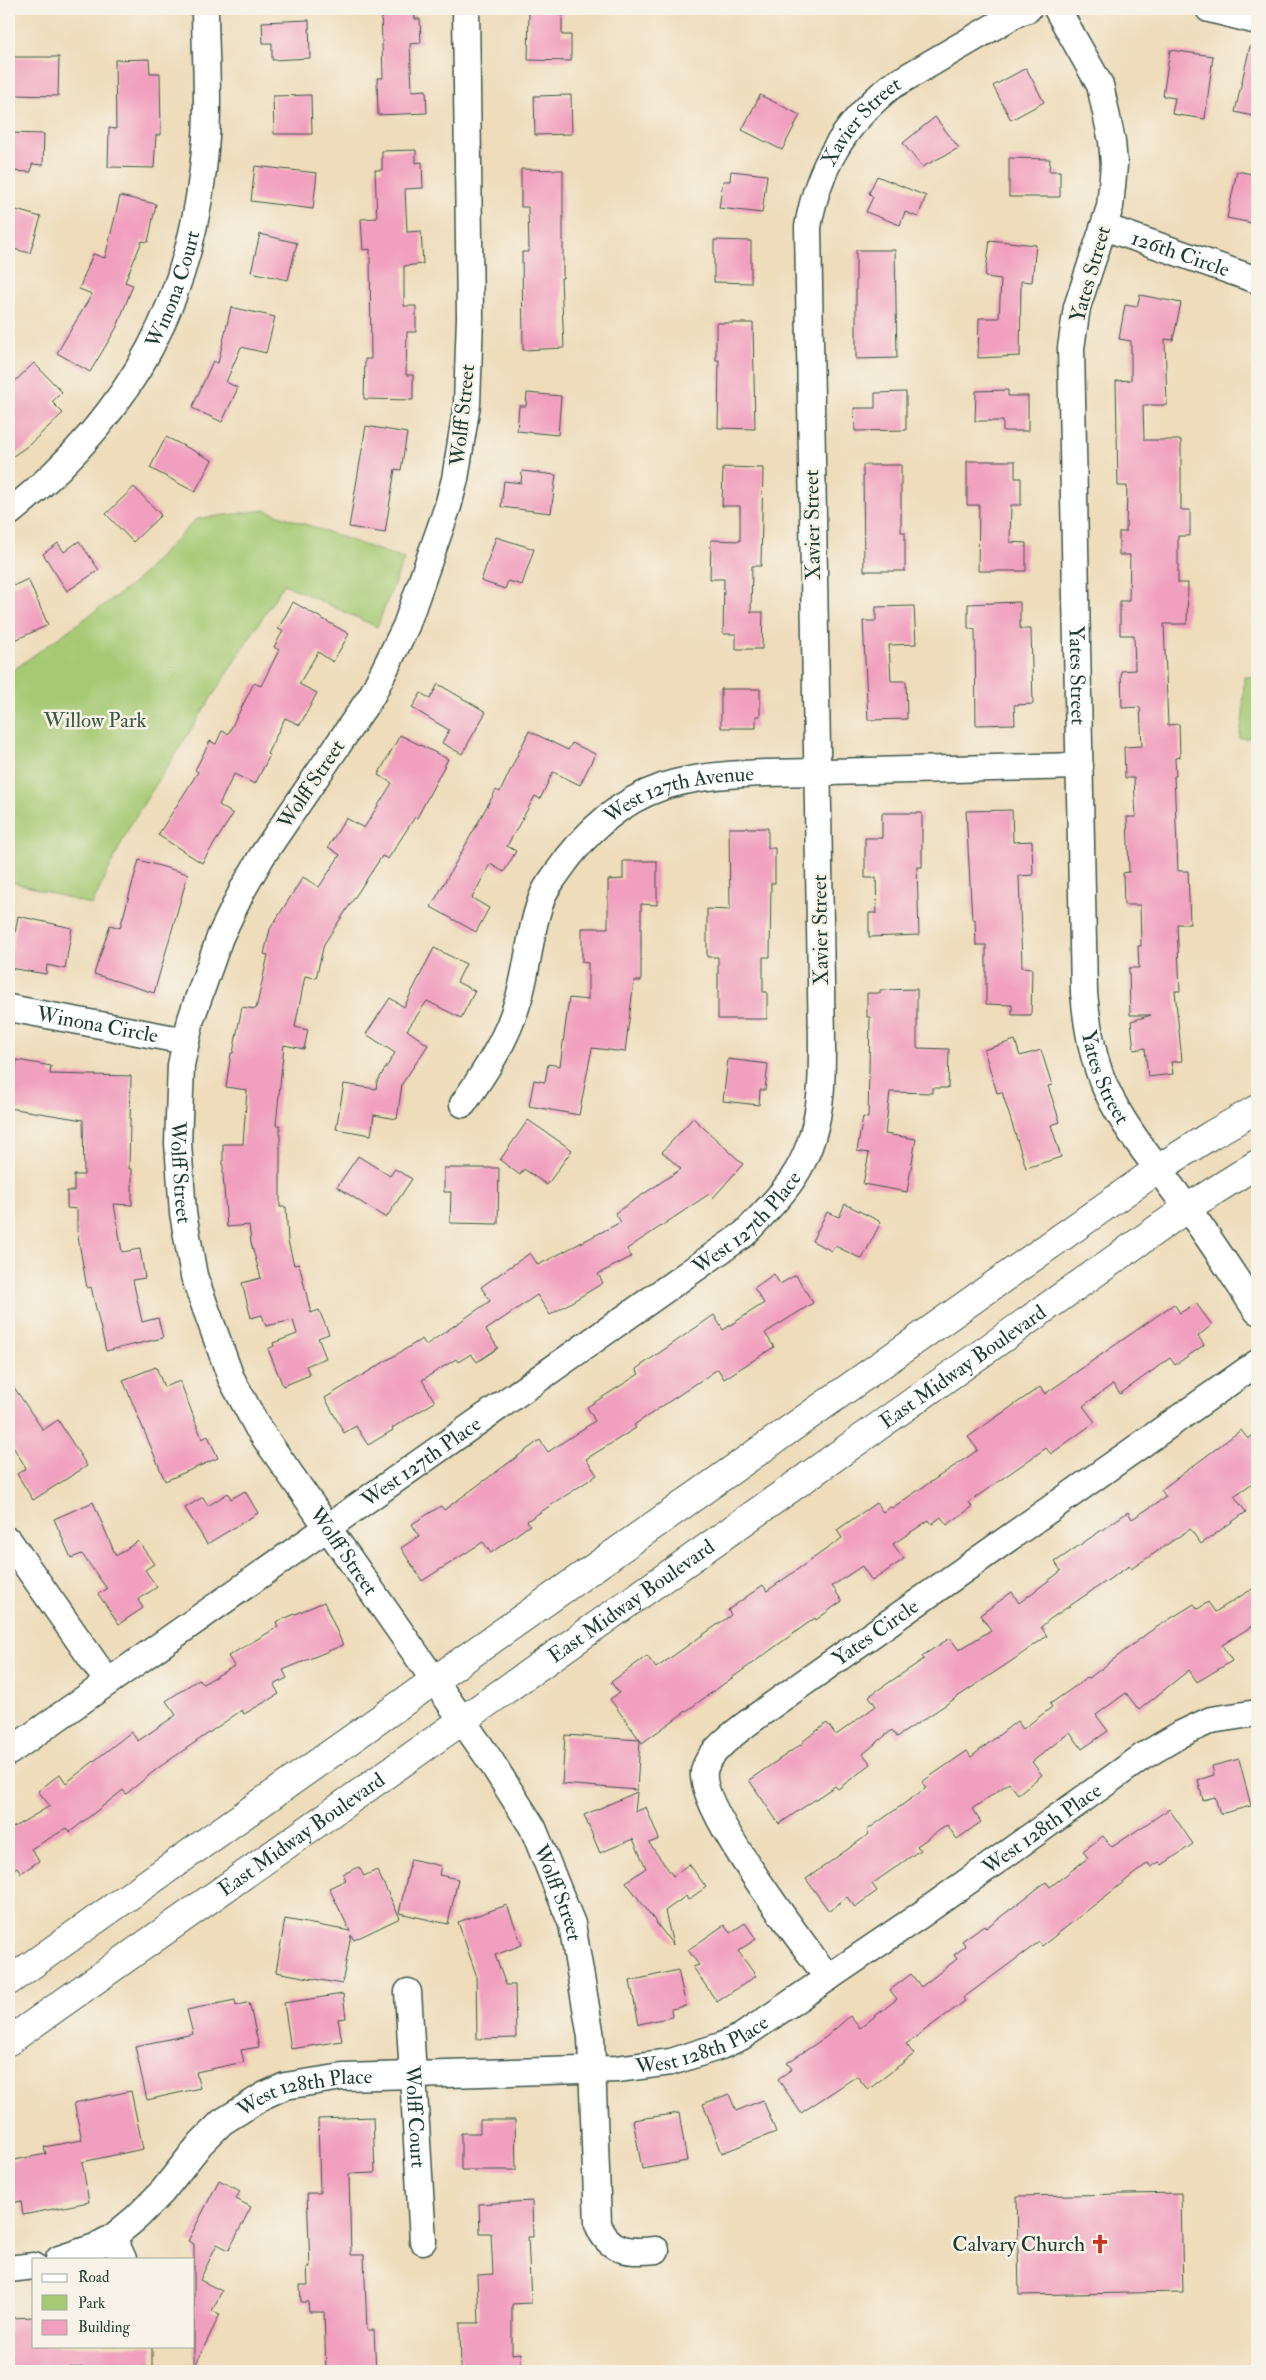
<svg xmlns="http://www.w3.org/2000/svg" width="1266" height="2380" font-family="'IM FELL Double Pica',serif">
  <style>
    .green { fill: #a6c973; stroke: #628354 }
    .building { fill: #f19fbe }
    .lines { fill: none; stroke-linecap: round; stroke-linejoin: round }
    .street-casing { stroke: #3e5548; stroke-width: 29 }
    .secondary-casing { stroke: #3e5548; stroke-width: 30 }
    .street { stroke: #fff; stroke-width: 26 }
    .secondary { stroke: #fff; stroke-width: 28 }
    .labels { text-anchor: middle; stroke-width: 5; stroke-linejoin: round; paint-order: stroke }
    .street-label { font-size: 21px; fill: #1f3d34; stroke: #f7f3e8 }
    .park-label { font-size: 21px; fill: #3a5941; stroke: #f7f3e8 }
    .poi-label { font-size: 21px; fill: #1f3d34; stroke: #f7f3e8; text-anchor: end }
  </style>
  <rect width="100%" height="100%" fill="#f7f3e8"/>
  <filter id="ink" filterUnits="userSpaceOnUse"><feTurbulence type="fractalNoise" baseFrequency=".02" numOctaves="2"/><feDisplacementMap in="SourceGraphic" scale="10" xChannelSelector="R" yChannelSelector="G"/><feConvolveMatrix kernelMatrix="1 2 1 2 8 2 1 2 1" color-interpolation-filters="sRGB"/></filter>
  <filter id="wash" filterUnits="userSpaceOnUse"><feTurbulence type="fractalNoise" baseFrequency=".0096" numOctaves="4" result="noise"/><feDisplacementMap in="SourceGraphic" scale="20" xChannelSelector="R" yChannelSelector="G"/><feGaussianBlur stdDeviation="1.12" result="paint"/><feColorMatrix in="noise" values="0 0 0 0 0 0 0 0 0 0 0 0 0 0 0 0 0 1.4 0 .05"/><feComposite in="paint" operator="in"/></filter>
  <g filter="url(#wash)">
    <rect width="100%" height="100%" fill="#eedcba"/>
    <g class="green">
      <polygon points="265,510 404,559 377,627 284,584 130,825 92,905 9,881 9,673 133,584 196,519"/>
      <polygon points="1244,677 1257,677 1257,738 1239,738 1243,716"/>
    </g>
    <g id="blocks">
      <g class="building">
        <polygon points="381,9 414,9 415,19 420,19 421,43 410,44 412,91 426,90 427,113 378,115 377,78 383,78"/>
        <polygon points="529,11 562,11 562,35 571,35 571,61 528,60"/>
        <polygon points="309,20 310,58 272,60 272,43 263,43 262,22"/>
        <polygon points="1250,46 1257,47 1257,117 1235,112"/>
        <polygon points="1170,50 1213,56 1205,119 1172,114 1175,98 1163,96"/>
        <polygon points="9,57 59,57 58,96 11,95"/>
        <polygon points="149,59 150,73 160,73 161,135 156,135 154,168 108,167 109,128 116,129 115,60"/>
        <polygon points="1026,68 1044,102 1011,120 993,86"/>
        <polygon points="311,95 312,134 274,134 273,96"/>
        <polygon points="571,95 572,134 535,135 534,96"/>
        <polygon points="760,95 800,115 782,150 742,130"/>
        <polygon points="935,117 959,148 922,167 903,143"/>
        <polygon points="9,133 44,134 43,165 32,164 31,172 9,171"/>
        <polygon points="416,150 416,163 422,162 423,188 405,189 407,232 421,231 423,264 404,266 404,306 416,306 416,332 407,332 406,375 413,375 413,400 364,399 365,359 371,359 370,249 363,250 361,219 377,218 375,170 382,170 382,151"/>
        <polygon points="1009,158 1050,159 1049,171 1060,171 1060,197 1009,197"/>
        <polygon points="255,166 317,173 313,209 251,201"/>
        <polygon points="521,169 563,170 563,278 561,278 564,348 523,350 522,252 529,252 528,207 521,207"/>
        <polygon points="731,171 767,175 762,213 719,208 723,181 730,181"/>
        <polygon points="1237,171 1257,175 1257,224 1227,218"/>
        <polygon points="877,176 926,196 918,217 905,212 900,225 866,212 873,197 869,193"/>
        <polygon points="120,196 156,204 148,242 142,241 125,282 133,285 117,327 90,372 57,353 92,294 79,289 93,254 105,258"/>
        <polygon points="9,208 41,217 30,253 9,248"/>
        <polygon points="260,234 297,243 288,280 251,272"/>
        <polygon points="714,240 751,241 751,283 714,282"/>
        <polygon points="990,240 1036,245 1032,282 1021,281 1020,356 978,358 979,318 999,318 1001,279 985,277"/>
        <polygon points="856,250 895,250 897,358 856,359"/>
        <polygon points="1140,295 1181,303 1173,340 1165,339 1167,405 1143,405 1144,440 1181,440 1181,510 1190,510 1190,536 1178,536 1178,583 1188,583 1187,624 1164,624 1168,725 1179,724 1180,757 1175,758 1176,776 1174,776 1178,871 1188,871 1190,924 1177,924 1180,991 1175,991 1182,1061 1171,1062 1173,1074 1148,1077 1145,1048 1134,1050 1131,1021 1151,1015 1130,1015 1129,968 1139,968 1138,946 1141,946 1140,905 1124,905 1123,873 1129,872 1127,817 1136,817 1134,778 1125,778 1124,747 1142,746 1140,707 1122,708 1121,671 1135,670 1134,635 1120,635 1120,601 1129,601 1130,555 1119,555 1119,532 1126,532 1127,486 1118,486 1116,381 1131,380 1131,341 1119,339 1125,305 1137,307"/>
        <polygon points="231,307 275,317 266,353 241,347 226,382 238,388 222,422 192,408 213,361 218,363"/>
        <polygon points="716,323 753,323 755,429 718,428 719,360 716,360"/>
        <polygon points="34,363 62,392 52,402 63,413 29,445 9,459 9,387"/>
        <polygon points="1008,390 1008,396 1028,396 1028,431 1003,431 1003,421 975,421 976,391"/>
        <polygon points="906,392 906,430 855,431 854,408 875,408 875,393"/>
        <polygon points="527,393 561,396 558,435 517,431 519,406 526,406"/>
        <polygon points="366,426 407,433 401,470 395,469 385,533 349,527"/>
        <polygon points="166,437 212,460 195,492 150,468"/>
        <polygon points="967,461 1015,461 1015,478 1021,478 1021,505 1011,505 1010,542 1026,543 1026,571 978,571 979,505 967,505"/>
        <polygon points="863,465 901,465 901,532 905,532 905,571 864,571"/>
        <polygon points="723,467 763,468 761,566 752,566 751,612 763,612 762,649 736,649 736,634 723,634 724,579 710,579 711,540 740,541 740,506 722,506"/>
        <polygon points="522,471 556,475 551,513 501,507 504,481 521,483"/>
        <polygon points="134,487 161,515 133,542 106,514"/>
        <polygon points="496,537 534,549 522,585 508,581 505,589 481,581"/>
        <polygon points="79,541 99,570 67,591 43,554 58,543 64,552"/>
        <polygon points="28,579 48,625 13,641 9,631 9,588"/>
        <polygon points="293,602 349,634 333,662 318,652 299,684 317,693 300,725 285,718 267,754 270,755 255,784 234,774 219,805 233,814 202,863 158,835 198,772 195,770 210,741 216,744 222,731 228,734 254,683 261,686 279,650 274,647 283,631 278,629"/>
        <polygon points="1020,602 1020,629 1031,629 1033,704 1014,705 1015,724 976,725 975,629 968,628 968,604"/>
        <polygon points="914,606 916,644 889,645 891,681 906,681 907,719 868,720 863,621 876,621 876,607"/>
        <polygon points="438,684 486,712 462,754 442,743 449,730 412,708 421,693 430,699"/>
        <polygon points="721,689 760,689 760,716 756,716 756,728 721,728"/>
        <polygon points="529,731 568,750 572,743 595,754 580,785 553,772 540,799 535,796 507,846 516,851 504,872 490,864 472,898 489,908 476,932 431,907 496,790 500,792"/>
        <polygon points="400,735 448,759 417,818 415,817 388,859 382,856 324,944 316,978 305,976 295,1027 308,1030 304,1049 284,1045 276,1125 280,1125 280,1207 286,1207 288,1241 294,1265 299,1264 311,1313 319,1310 329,1334 318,1338 326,1358 306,1366 310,1375 283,1386 268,1349 274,1346 273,1343 297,1334 293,1320 266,1326 262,1315 251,1318 242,1283 261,1278 251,1243 249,1225 227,1227 223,1175 223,1144 243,1144 247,1090 226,1087 231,1053 233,1053 242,1007 256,1009 268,955 264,954 270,929 303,877 319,887 340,855 328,847 346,818 364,828 392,783 378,775"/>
        <polygon points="1012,810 1013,842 1032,841 1033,875 1019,876 1022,967 1032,968 1031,1015 1012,1015 1012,1005 986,1004 986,945 976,945 975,919 972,919 966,811"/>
        <polygon points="882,813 922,813 922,867 917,867 919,935 869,937 869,913 877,913 876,878 865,878 865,838 882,838"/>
        <polygon points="729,828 768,828 768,848 775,848 775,883 771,883 770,957 763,957 763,992 767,992 767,1019 718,1019 718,957 707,957 707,909 730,910"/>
        <polygon points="139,860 188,874 154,993 94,974 110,925 120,928"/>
        <polygon points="623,861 657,861 657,905 641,904 641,981 634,981 625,1052 592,1048 579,1115 529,1106 534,1080 545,1082 548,1064 560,1066 569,998 588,1000 588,963 582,962 582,928 608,928 608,880 623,879"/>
        <polygon points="18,916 72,928 65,969 47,965 46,974 9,968"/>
        <polygon points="434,948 466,964 457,982 475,991 461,1018 427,1001 407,1030 428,1045 402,1084 397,1119 374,1115 371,1135 336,1129 344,1084 376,1089 377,1082 395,1053 366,1034 390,998 404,1007"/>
        <polygon points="917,989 917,1048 949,1049 948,1088 932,1088 932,1093 890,1092 885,1134 916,1139 907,1192 863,1184 869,1153 857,1151 863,1117 868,1118 870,1017 867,1017 867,993 880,993 880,990"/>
        <polygon points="1015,1040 1020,1056 1041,1050 1052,1085 1048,1086 1060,1122 1051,1125 1061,1157 1026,1168 1002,1092 997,1093 984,1050"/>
        <polygon points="728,1059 768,1064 765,1090 760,1090 759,1105 723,1101"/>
        <polygon points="17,1060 51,1066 50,1074 131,1076 129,1169 132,1169 132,1205 114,1204 122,1252 140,1249 145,1278 133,1280 142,1322 158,1318 163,1338 106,1351 91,1287 87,1288 77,1231 77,1209 67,1208 67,1191 74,1191 74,1175 84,1175 83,1120 9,1108"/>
        <polygon points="693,1118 743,1164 713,1198 709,1194 627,1249 631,1257 598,1274 603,1283 550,1315 537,1295 486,1330 498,1348 477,1362 471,1354 458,1362 456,1359 422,1380 435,1402 392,1428 393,1430 368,1445 356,1426 344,1433 325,1398 422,1339 426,1345 490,1301 481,1287 530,1253 538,1265 621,1222 615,1213 681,1169 662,1152"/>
        <polygon points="528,1120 572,1150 547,1185 524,1169 520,1175 500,1160"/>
        <polygon points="358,1156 390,1176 395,1169 412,1179 386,1218 337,1187"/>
        <polygon points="444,1168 499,1168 498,1224 450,1223 451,1192 444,1192"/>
        <polygon points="845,1204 881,1222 862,1259 835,1246 832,1251 812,1241 827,1212 839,1217"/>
        <polygon points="774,1274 780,1284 796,1275 813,1303 765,1333 774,1347 724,1379 718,1369 634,1425 636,1428 586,1459 597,1475 527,1521 530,1525 491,1553 483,1542 422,1581 401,1548 419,1536 412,1524 441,1506 444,1510 540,1440 548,1452 595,1421 587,1407 639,1374 636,1369 714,1315 723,1330 764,1303 754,1288"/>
        <polygon points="1196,1303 1212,1325 1198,1336 1204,1345 1175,1365 1170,1358 1120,1394 1113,1384 1083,1406 1095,1422 1051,1454 1046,1448 969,1502 972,1507 947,1525 941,1517 932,1524 929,1520 893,1544 904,1559 872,1581 862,1566 832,1586 842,1601 816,1620 815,1618 642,1743 610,1699 619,1693 611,1682 647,1656 656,1668 731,1615 728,1610 763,1585 767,1591 842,1538 837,1530 876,1503 883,1512 890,1507 892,1508 978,1450 968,1437 995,1418 1040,1387 1045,1394 1174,1304 1180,1313"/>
        <polygon points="156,1367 164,1387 180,1381 202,1439 208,1436 218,1458 165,1481 123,1380"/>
        <polygon points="9,1380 43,1430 58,1420 87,1466 33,1500 17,1474 26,1468 9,1440"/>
        <polygon points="1241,1430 1248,1439 1257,1432 1257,1480 1234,1496 1246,1512 1201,1544 1190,1529 1131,1569 1129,1566 1050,1619 1041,1627 1047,1636 1013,1660 897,1737 892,1730 863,1754 871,1764 838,1789 835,1786 779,1824 749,1780 803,1743 802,1742 827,1723 836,1735 876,1706 869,1696 924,1659 922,1656 950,1638 959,1650 991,1630 980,1615 1012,1592 1019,1603 1061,1571 1055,1562 1128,1512 1132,1519 1166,1497 1161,1490"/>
        <polygon points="245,1491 258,1513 207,1544 185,1508 203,1497 208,1506 228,1493 231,1499"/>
        <polygon points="93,1502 116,1556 138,1541 154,1564 145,1570 157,1587 138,1600 143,1608 119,1624 98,1594 107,1589 82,1554 71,1558 54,1519"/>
        <polygon points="1257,1586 1257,1623 1222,1645 1232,1661 1197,1682 1189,1670 1139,1710 1126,1693 1096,1715 1108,1731 1082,1749 1070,1732 1032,1762 1042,1775 1018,1794 1009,1783 972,1809 981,1822 957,1839 947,1825 917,1846 920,1850 872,1884 877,1891 855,1907 847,1897 829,1911 806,1879 869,1834 867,1830 926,1788 922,1782 967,1751 971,1757 1017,1721 1023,1729 1052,1707 1050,1704 1087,1678 1088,1679 1149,1632 1194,1604 1198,1609 1208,1602 1215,1612"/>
        <polygon points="324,1602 343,1645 283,1670 287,1678 274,1685 279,1694 244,1714 242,1710 158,1768 126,1794 123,1790 70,1832 67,1828 31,1849 39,1861 21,1873 17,1867 9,1872 9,1830 50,1806 38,1791 60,1774 66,1783 131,1732 138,1741 176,1715 166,1701 199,1679 203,1684 234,1666 228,1656 278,1627 276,1622"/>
        <polygon points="565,1735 640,1740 637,1790 562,1784"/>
        <polygon points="1239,1759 1251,1806 1220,1814 1215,1797 1203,1800 1198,1780 1214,1775 1212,1766"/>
        <polygon points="637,1792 635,1812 646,1807 659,1839 649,1843 673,1876 689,1864 706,1887 688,1900 686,1896 665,1911 673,1945 626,1882 646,1868 633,1839 600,1853 584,1815"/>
        <polygon points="1169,1809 1193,1844 1162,1865 1159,1862 1151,1867 1148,1863 1042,1946 1039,1942 963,1998 965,2001 906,2044 914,2054 868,2090 857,2076 801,2113 778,2079 792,2069 787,2063 826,2037 850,2016 860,2028 897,1999 890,1990 911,1974 921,1987 957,1959 954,1955 966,1946 962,1941 984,1925 986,1928 1046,1882 1050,1887 1088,1858 1083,1851 1103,1836 1112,1847"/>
        <polygon points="411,1859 441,1866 439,1875 458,1879 448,1924 399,1913"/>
        <polygon points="359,1867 364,1876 377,1870 400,1918 354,1940 351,1935 342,1984 276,1972 285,1919 350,1931 329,1888 346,1880 343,1874"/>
        <polygon points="507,1905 522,1945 495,1955 506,1985 515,1985 516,2038 477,2039 476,1974 458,1922"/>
        <polygon points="745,1923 756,1939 738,1951 756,1976 717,2002 693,1967 699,1965 688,1950 724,1925 730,1933"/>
        <polygon points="678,1970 686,2006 671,2009 672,2017 639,2024 630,1981"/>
        <polygon points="343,1994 346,2018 338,2019 342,2041 291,2049 284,2003"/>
        <polygon points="235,2000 236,2006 249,2002 259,2047 241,2050 244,2062 196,2072 200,2088 147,2100 135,2046 193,2034 187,2010"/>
        <polygon points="131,2091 143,2149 82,2162 89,2202 23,2215 21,2201 9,2204 9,2161 46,2154 44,2147 82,2140 74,2103"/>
        <polygon points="729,2094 736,2111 763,2100 776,2132 722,2153 703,2104"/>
        <polygon points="679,2113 687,2161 642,2169 633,2120"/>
        <polygon points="373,2117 375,2173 349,2174 351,2255 364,2255 367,2330 374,2330 376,2371 326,2371 324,2312 309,2312 308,2302 301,2302 300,2285 308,2285 307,2267 310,2267 307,2193 320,2193 318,2119"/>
        <polygon points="480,2120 515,2120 516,2170 461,2170 461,2133 480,2133"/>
        <polygon points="219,2180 240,2191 236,2199 251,2207 229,2250 217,2244 200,2280 222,2291 212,2311 220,2314 194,2368 194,2244 188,2241"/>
        <polygon points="1181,2193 1183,2292 1019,2295 1017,2196"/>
        <polygon points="532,2201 533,2237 528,2237 531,2303 512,2304 512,2354 521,2353 522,2371 461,2371 460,2323 479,2323 477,2275 493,2274 491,2233 480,2233 479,2204"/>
        <polygon points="34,2317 34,2346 152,2346 152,2367 10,2368 9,2318"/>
      </g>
    </g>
  </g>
  <g filter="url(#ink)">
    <use href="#blocks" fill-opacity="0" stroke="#3e5548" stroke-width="1"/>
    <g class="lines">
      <defs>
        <g id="street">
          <path id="s1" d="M466,9L470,317L467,404L455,479L448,506L406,626L372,695L262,856L243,889L220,937L191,1019L181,1065L178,1143L183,1213L194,1276L231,1378L258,1428L490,1760L533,1828L572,1924L591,2037L598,2224C608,2252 631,2253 656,2250"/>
          <path id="s2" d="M1057,9L1100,85L1112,141L1114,165L1110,207L1077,307L1071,348L1084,993C1087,1025 1092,1059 1106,1089C1126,1132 1159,1169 1187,1208C1212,1241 1234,1277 1257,1311"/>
          <polyline points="1209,9 1257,21"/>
          <path id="s3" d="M1104,227L1257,280"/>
          <path id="s4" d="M9,513C134,412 195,298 206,137C209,95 205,51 205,9"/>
          <path id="s5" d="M9,1008L186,1041"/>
          <path id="s6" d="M463,1104C485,1072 506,1041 517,1004C529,968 529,928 544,893C547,886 553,879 557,873C583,835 618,802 662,787C708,771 779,773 828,772C912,770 996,768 1080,766"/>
          <polyline points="9,1541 108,1682"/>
          <path id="s7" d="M9,1752L744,1234C763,1214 784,1194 798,1170C830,1115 821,1045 821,983L808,227C818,167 844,125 890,87L1017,13L1028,9"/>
          <path id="s8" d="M828,1978C802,1942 699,1810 704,1772C707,1749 750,1722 768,1708L1257,1363"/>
          <path id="s9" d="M408,1992L423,2241"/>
          <polyline points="113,2237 123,2259"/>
          <path id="s10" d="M59,2259L95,2247L113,2237L136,2218L162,2192L201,2143L222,2122L265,2095L285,2086L343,2077L617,2069L671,2062L721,2046L741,2037L922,1914L1142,1757L1181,1734L1211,1720L1257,1713"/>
          <polyline points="9,2269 34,2266"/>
        </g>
        <g id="secondary">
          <polyline points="9,1981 1158,1169 1211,1135 1257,1109"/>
          <path id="s11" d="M9,2041L1187,1208L1257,1164"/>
        </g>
      </defs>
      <use href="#street" class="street-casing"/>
      <use href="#secondary" class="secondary-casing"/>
      <use href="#street" class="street"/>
      <use href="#secondary" class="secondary"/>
    </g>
  </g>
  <defs>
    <symbol id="church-bare" viewBox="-9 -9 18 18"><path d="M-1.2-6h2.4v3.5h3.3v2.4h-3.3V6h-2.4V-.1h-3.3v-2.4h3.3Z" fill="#c8321e" stroke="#f7f3e8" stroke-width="2.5" paint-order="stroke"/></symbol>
  </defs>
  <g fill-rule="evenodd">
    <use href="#church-bare" x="1086" y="2230" width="28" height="28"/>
  </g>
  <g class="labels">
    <g class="street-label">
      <text dy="7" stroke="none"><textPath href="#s7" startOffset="2051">Xavier Street</textPath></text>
      <text dy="7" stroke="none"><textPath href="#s3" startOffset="81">126th Circle</textPath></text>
      <text transform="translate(1090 274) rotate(-74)" y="7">Yates Street</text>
      <text dy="7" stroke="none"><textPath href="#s4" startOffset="282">Winona Court</textPath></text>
      <text transform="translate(462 415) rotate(-84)" y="7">Wolff Street</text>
      <text transform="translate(812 525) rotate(-91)" y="7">Xavier Street</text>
      <text dy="7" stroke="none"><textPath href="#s2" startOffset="685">Yates Street</textPath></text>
      <text transform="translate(311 784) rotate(-56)" y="7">Wolff Street</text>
      <text dy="7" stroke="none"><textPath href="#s6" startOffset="405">West 127th Avenue</textPath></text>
      <text transform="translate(820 930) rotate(-91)" y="7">Xavier Street</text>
      <text dy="7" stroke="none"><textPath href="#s5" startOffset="90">Winona Circle</textPath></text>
      <text dy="7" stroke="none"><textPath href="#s2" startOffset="1090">Yates Street</textPath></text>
      <text dy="7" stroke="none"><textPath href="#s1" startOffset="1231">Wolff Street</textPath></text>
      <text dy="7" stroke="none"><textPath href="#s7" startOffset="909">West 127th Place</textPath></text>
      <text dy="7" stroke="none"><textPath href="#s11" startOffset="1168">East Midway Boulevard</textPath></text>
      <text dy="7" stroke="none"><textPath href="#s7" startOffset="504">West 127th Place</textPath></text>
      <text dy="7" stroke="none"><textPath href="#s1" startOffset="1651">Wolff Street</textPath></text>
      <text dy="7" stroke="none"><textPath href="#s11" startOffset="762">East Midway Boulevard</textPath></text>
      <text dy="7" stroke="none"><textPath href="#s8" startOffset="466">Yates Circle</textPath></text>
      <text dy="7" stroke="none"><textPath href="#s10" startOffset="1118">West 128th Place</textPath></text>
      <text dy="7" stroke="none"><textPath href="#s11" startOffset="358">East Midway Boulevard</textPath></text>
      <text dy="7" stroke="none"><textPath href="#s1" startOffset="2056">Wolff Street</textPath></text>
      <text dy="7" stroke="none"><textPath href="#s10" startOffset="712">West 128th Place</textPath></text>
      <text dy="7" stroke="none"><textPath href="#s10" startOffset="308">West 128th Place</textPath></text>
      <text dy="7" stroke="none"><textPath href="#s9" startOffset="125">Wolff Court</textPath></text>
    </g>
    <g class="park-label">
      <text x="95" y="727">Willow Park</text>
    </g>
    <g class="poi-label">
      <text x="1085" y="2251">Calvary Church</text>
    </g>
  </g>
  <rect width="1266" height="2380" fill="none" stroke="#f7f3e8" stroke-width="30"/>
  <rect x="32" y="2258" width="162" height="90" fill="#f7f3e8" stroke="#a1aaa0"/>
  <rect x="42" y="2274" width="25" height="8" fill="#ffffff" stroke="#a1aaa0"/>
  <text x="78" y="2282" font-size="15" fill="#1f3d34">Road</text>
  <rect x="42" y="2295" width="25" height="15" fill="#a6c973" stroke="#a1aaa0"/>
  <text x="78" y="2308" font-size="15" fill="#1f3d34">Park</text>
  <rect x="42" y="2320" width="25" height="15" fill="#f19fbe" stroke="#a1aaa0"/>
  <text x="78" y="2332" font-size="15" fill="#1f3d34">Building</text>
</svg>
